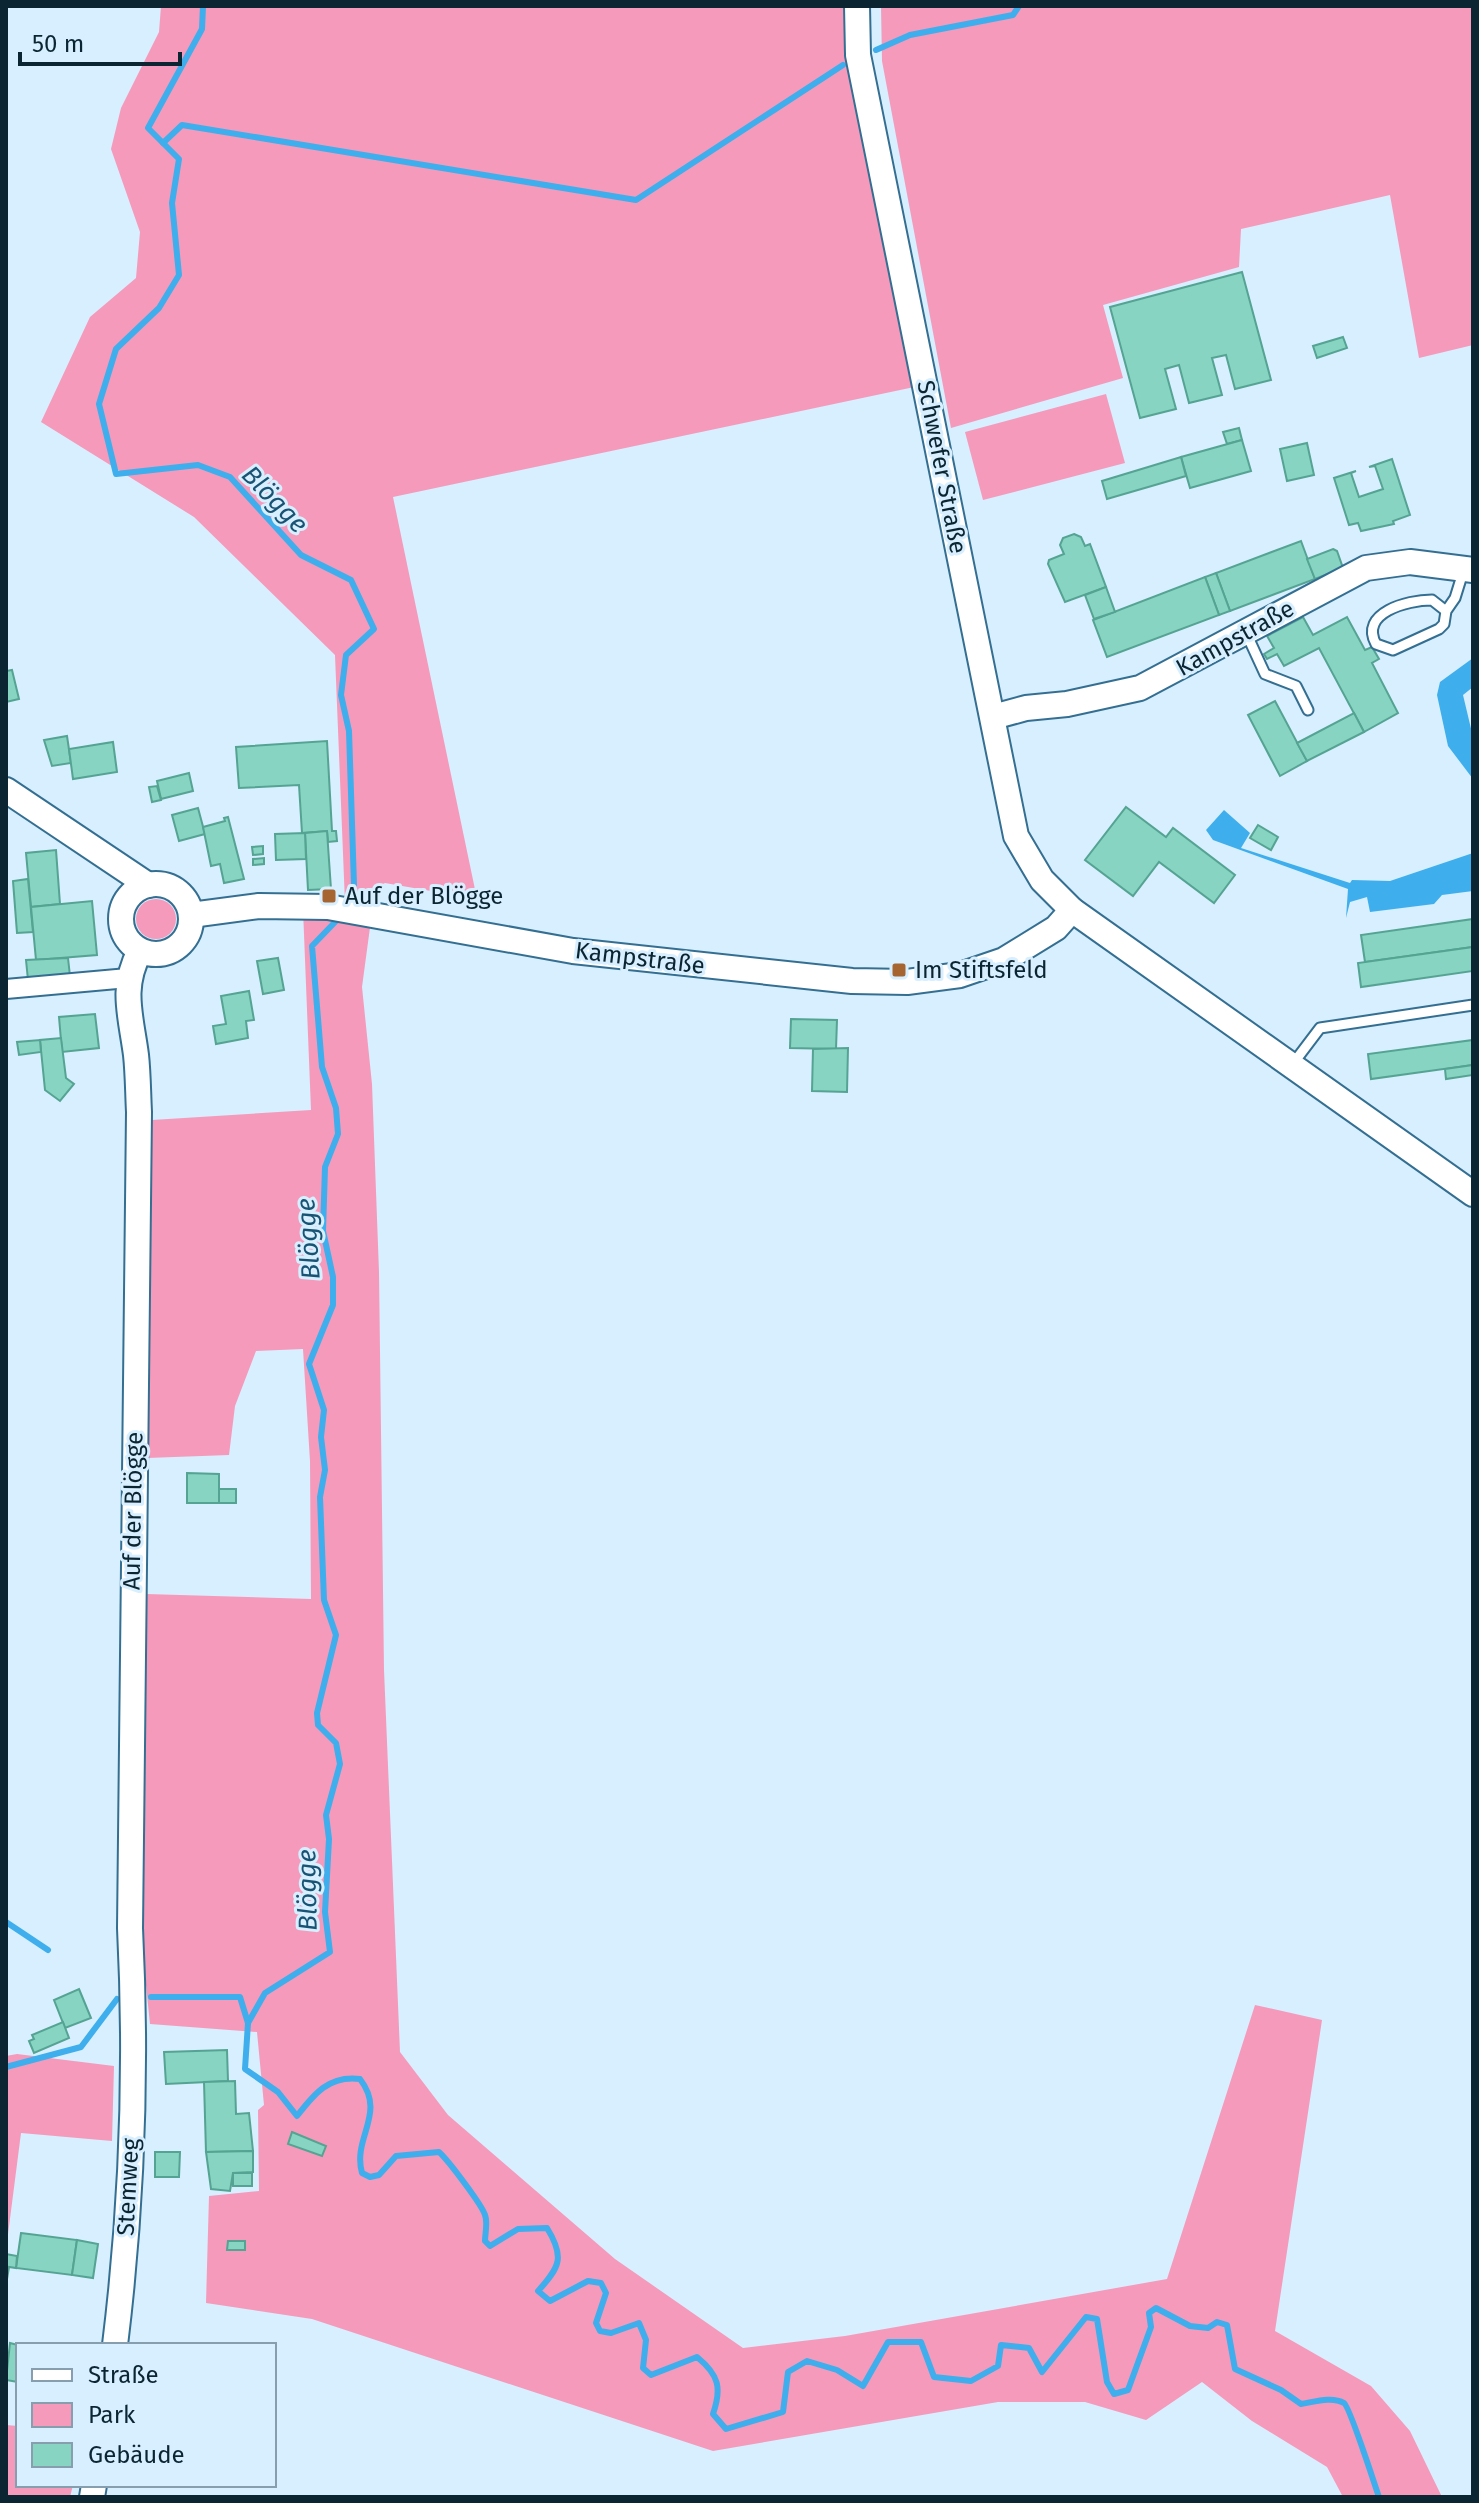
<svg xmlns="http://www.w3.org/2000/svg" width="1479" height="2503" font-family="'Fira Sans',sans-serif">
  <style>
    .green { fill: #f59abb }
    .water { fill: #3eaeec }
    .lines { fill: none; stroke-linecap: round; stroke-linejoin: round }
    .stream { stroke: #3eaeec; stroke-width: 6 }
    .building { fill: #86d4c1; stroke: #55a392; stroke-width: 2 }
    .lane-casing { stroke: #346f92; stroke-width: 13 }
    .street-casing { stroke: #346f92; stroke-width: 22 }
    .secondary-casing { stroke: #346f92; stroke-width: 28 }
    .lane { stroke: #fff; stroke-width: 9 }
    .street { stroke: #fff; stroke-width: 18 }
    .secondary { stroke: #fff; stroke-width: 24 }
    .poi-dot { fill: #a66530; stroke: #d7efff; stroke-width: 3 }
    .labels { text-anchor: middle; stroke-width: 6; stroke-linejoin: round; paint-order: stroke }
    .street-label { font-size: 24px; fill: #0c2533; stroke: #d7efff }
    .poi-label { font-size: 24px; fill: #0c2533; stroke: #d7efff; text-anchor: start }
    .water-label { font-size: 26px; font-style: italic; fill: #195373; stroke: #d7efff }
  </style>
  <rect width="100%" height="100%" fill="#d7efff"/>
  <g class="green">
    <polygon points="161,6 849,6 919,386 393,497 477,899 385,883 345,903 335,655 194,517 41,422 90,317 136,278 140,232 111,149 121,108 159,32"/>
    <polygon points="881,6 1473,6 1473,345 1419,358 1390,195 1241,229 1239,267 1103,305 1123,378 951,428 882,61"/>
    <polygon points="1106,394 1125,463 983,500 965,432"/>
    <circle cx="156" cy="919" r="20"/>
    <polygon points="303,909 371,920 362,987 372,1084 379,1272 384,1670 400,2052 448,2115 615,2259 743,2348 845,2336 1167,2279 1255,2005 1322,2020 1275,2331 1371,2386 1410,2431 1442,2497 1343,2497 1327,2467 1252,2421 1202,2382 1146,2420 1085,2402 998,2402 713,2451 312,2319 206,2303 209,2196 259,2191 258,2110 264,2105 257,2032 150,2024 140,1927 146,1594 311,1599 310,1461 303,1349 256,1351 235,1406 229,1455 147,1458 152,1120 311,1110"/>
    <polygon points="17,2054 114,2066 112,2141 21,2133 7,2242 6,2056"/>
    <polygon points="6,2425 18,2426 18,2485 73,2485 70,2497 6,2497"/>
  </g>
  <g class="water">
    <polygon points="1473,658 1473,687 1463,695 1473,737 1473,779 1448,746 1437,695 1440,682"/>
    <polygon points="1224,810 1250,833 1241,848 1350,883 1352,880 1390,881 1473,853 1473,891 1442,895 1434,904 1370,912 1367,897 1350,902 1346,918 1348,889 1213,840 1206,830"/>
  </g>
  <g class="lines">
    <g class="stream">
      <polyline points="203,6 202,29 148,128 179,159 172,203 179,275 159,308 116,349 99,404 116,474 198,465 230,477 301,555 351,580 374,629 346,655 341,695 349,731 354,885 350,894"/>
      <polyline points="876,50 910,35 1013,15 1019,6"/>
      <polyline points="163,143 182,125 636,200 843,65"/>
      <path d="M337,920L312,946L322,1067L336,1108L338,1134L325,1167L323,1231L333,1277V1305L309,1364L324,1410L321,1437L325,1470L320,1497L324,1600L336,1635L317,1713L318,1725L336,1743L340,1764L326,1815L329,1839L325,1912L330,1952L265,1993L248,2023L245,2069L278,2092L297,2116C314,2094 329,2075 360,2079C387,2114 352,2137 362,2173L370,2177L379,2175L396,2156L439,2152C448,2160 482,2205 485,2215C488,2222 485,2234 485,2241L490,2246L518,2229L547,2228C565,2257 560,2267 538,2291L550,2301L588,2281L601,2283L606,2293L596,2323L600,2331L611,2333L639,2323L646,2340L643,2368L651,2375L697,2357C719,2375 722,2388 713,2414L726,2429L783,2412L788,2372L807,2361L837,2370L863,2386L888,2342H921L934,2377L971,2381L998,2366L1001,2345L1029,2348L1042,2372L1086,2317L1097,2319L1107,2382L1114,2394L1128,2390L1151,2327L1149,2313L1156,2308L1190,2326L1208,2328L1217,2322L1227,2325L1235,2369L1281,2390L1301,2404C1314,2402 1332,2396 1344,2403C1350,2407 1374,2483 1379,2497"/>
      <polyline points="6,1922 48,1950"/>
      <polyline points="151,1997 240,1997 248,2023"/>
      <polyline points="6,2067 81,2047 117,1999"/>
    </g>
  </g>
  <g class="building">
    <polygon points="1242,272 1271,380 1235,389 1226,355 1212,358 1222,395 1189,403 1179,365 1165,369 1176,409 1140,418 1110,307"/>
    <polygon points="1343,337 1347,348 1317,358 1313,346"/>
    <polygon points="1239,428 1242,440 1227,444 1223,432"/>
    <polygon points="1242,440 1251,471 1190,488 1181,457"/>
    <polygon points="1307,443 1314,475 1287,481 1280,449"/>
    <polygon points="1181,457 1186,476 1107,499 1102,481"/>
    <polygon points="1392,459 1410,515 1393,521 1394,524 1361,531 1358,523 1349,525 1334,478 1356,471 1351,473 1359,497 1383,489 1375,466 1369,467"/>
    <polygon points="1074,534 1081,537 1085,546 1090,544 1106,587 1065,602 1048,564 1049,560 1064,554 1060,545 1063,538"/>
    <polygon points="1301,541 1315,579 1230,611 1216,573"/>
    <polygon points="1333,549 1337,551 1343,568 1315,579 1307,559"/>
    <polygon points="1216,573 1230,611 1219,615 1205,577"/>
    <polygon points="1205,577 1219,615 1107,657 1093,620"/>
    <polygon points="1106,587 1115,612 1094,619 1085,595"/>
    <polygon points="1303,617 1313,635 1347,617 1365,650 1372,647 1379,659 1372,663 1398,713 1364,732 1319,648 1284,666 1277,654 1267,659 1264,654 1274,648 1267,636"/>
    <polygon points="12,670 19,699 6,702 6,671"/>
    <polygon points="1275,701 1307,761 1280,776 1248,715"/>
    <polygon points="1354,713 1364,732 1307,761 1297,743"/>
    <polygon points="67,736 71,763 52,766 44,740"/>
    <polygon points="327,741 332,831 336,831 337,841 328,842 327,831 302,833 299,785 239,788 236,747"/>
    <polygon points="113,742 117,772 73,779 69,749"/>
    <polygon points="189,773 193,791 161,799 157,781"/>
    <polygon points="157,786 161,800 152,802 149,787"/>
    <polygon points="1126,807 1166,837 1173,828 1235,875 1214,903 1159,862 1133,896 1085,860"/>
    <polygon points="198,808 205,834 179,841 172,815"/>
    <polygon points="228,817 244,879 224,883 220,864 211,866 203,827 225,821 224,818"/>
    <polygon points="1258,825 1278,837 1271,850 1250,838"/>
    <polygon points="327,831 331,889 308,890 305,833"/>
    <polygon points="305,833 306,859 276,860 275,834"/>
    <polygon points="263,846 263,854 253,855 252,847"/>
    <polygon points="56,850 60,904 31,907 26,853"/>
    <polygon points="264,858 264,864 253,865 253,859"/>
    <polygon points="28,879 33,932 17,933 13,881"/>
    <polygon points="92,901 97,955 36,960 31,907"/>
    <polygon points="1473,919 1473,947 1365,962 1361,935"/>
    <polygon points="1473,947 1473,971 1361,987 1358,963"/>
    <polygon points="68,958 70,976 28,980 26,960"/>
    <polygon points="278,958 284,990 263,994 257,961"/>
    <polygon points="249,991 254,1020 246,1021 248,1038 216,1044 213,1026 226,1024 221,996"/>
    <polygon points="95,1014 99,1048 62,1052 59,1017"/>
    <polygon points="791,1019 837,1020 836,1049 790,1048"/>
    <polygon points="61,1038 66,1078 74,1084 60,1101 45,1090 40,1040"/>
    <polygon points="40,1040 41,1052 19,1055 17,1042"/>
    <polygon points="1473,1040 1473,1065 1371,1079 1368,1054"/>
    <polygon points="848,1048 847,1092 812,1091 813,1049"/>
    <polygon points="1473,1065 1473,1075 1446,1079 1445,1069"/>
    <polygon points="187,1473 219,1474 219,1503 187,1503"/>
    <rect x="219" y="1489" width="17" height="14"/>
    <polygon points="79,1989 91,2018 65,2028 54,2000"/>
    <polygon points="63,2022 69,2038 34,2053 29,2041 34,2039 32,2035"/>
    <polygon points="227,2050 228,2081 166,2084 164,2052"/>
    <polygon points="235,2081 236,2114 249,2113 253,2151 206,2152 204,2082"/>
    <polygon points="292,2132 326,2146 322,2156 288,2144"/>
    <polygon points="253,2151 253,2172 233,2173 230,2191 211,2189 206,2152"/>
    <polygon points="155,2152 180,2152 179,2177 155,2177"/>
    <rect x="233" y="2173" width="19" height="13"/>
    <polygon points="21,2233 77,2240 72,2275 16,2268"/>
    <polygon points="77,2240 98,2244 93,2278 72,2275"/>
    <polygon points="228,2241 245,2241 245,2250 227,2250"/>
    <polygon points="6,2254 17,2256 16,2268 9,2267 6,2285"/>
    <polygon points="10,2343 18,2345 18,2382 6,2380"/>
  </g>
  <g class="lines">
    <defs>
      <g id="lane">
        <path d="M1446,611L1444,624L1439,629L1393,650L1376,644C1359,613 1407,600 1432,600L1446,611L1455,598L1464,569"/>
        <polyline points="1247,635 1265,674 1296,686 1308,710"/>
        <polyline points="1292,1065 1320,1028 1473,1005"/>
      </g>
      <polyline id="street" points="6,989 128,978"/>
      <g id="secondary">
        <polyline points="857,6 858,55 1016,836 1042,880 1072,910 1473,1194"/>
        <polyline points="993,717 1026,708 1067,704 1140,688 1366,568 1410,562 1473,570"/>
        <polyline points="6,790 148,885"/>
        <circle cx="156" cy="919" r="35"/>
        <polyline points="191,915 259,906 328,907 573,951 852,981 907,982 960,975 1004,960 1056,928 1072,910"/>
        <path d="M115,2345C132,2207 137,2067 130,1928L139,1112C138,1093 138,1073 136,1055C131,1016 120,988 140,951"/>
        <polyline points="92,2497 94,2485"/>
      </g>
    </defs>
    <use href="#lane" class="lane-casing"/>
    <use href="#street" class="street-casing"/>
    <use href="#secondary" class="secondary-casing"/>
    <use href="#lane" class="lane"/>
    <use href="#street" class="street"/>
    <use href="#secondary" class="secondary"/>
  </g>
  <g class="poi-dot">
    <rect x="321" y="888" width="16" height="16" rx="4"/>
    <rect x="891" y="962" width="16" height="16" rx="4"/>
  </g>
  <g class="labels">
    <g class="street-label">
      <text transform="translate(942 467) rotate(79)" y="8">Schwefer Straße</text>
      <text transform="translate(1235 638) rotate(-29)" y="8">Kampstraße</text>
      <text transform="translate(640 958) rotate(7)" y="8">Kampstraße</text>
      <text transform="translate(133 1511) rotate(-89)" y="8">Auf der Blögge</text>
      <text transform="translate(128 2187) rotate(-87)" y="8">Stemweg</text>
    </g>
    <g class="poi-label">
      <text x="345" y="904">Auf der Blögge</text>
      <text x="915" y="978">Im Stiftsfeld</text>
    </g>
    <g class="water-label">
      <text transform="translate(275 499) rotate(46)" y="9">Blögge</text>
      <text transform="translate(308 1239) rotate(-94)" y="9">Blögge</text>
      <text transform="translate(307 1890) rotate(-91)" y="9">Blögge</text>
    </g>
  </g>
  <rect width="1479" height="2503" fill="none" stroke="#0c2533" stroke-width="16"/>
  <rect x="16" y="2343" width="260" height="144" fill="#d7efff" stroke="#869ead" stroke-width="2"/>
  <rect x="32" y="2369" width="40" height="12" fill="#ffffff" stroke="#869ead" stroke-width="2"/>
  <text x="88" y="2383" font-size="24" fill="#0c2533">Straße</text>
  <rect x="32" y="2403" width="40" height="24" fill="#f59abb" stroke="#869ead" stroke-width="2"/>
  <text x="88" y="2423" font-size="24" fill="#0c2533">Park</text>
  <rect x="32" y="2443" width="40" height="24" fill="#86d4c1" stroke="#869ead" stroke-width="2"/>
  <text x="88" y="2463" font-size="24" fill="#0c2533">Gebäude</text>
  <path d="M20 52v12h160v-12" fill="none" stroke="#0c2533" stroke-width="4"/>
  <text x="32" y="52" font-size="24" fill="#0c2533" stroke="#d7efff" stroke-width="6" paint-order="stroke">50 m</text>
</svg>
